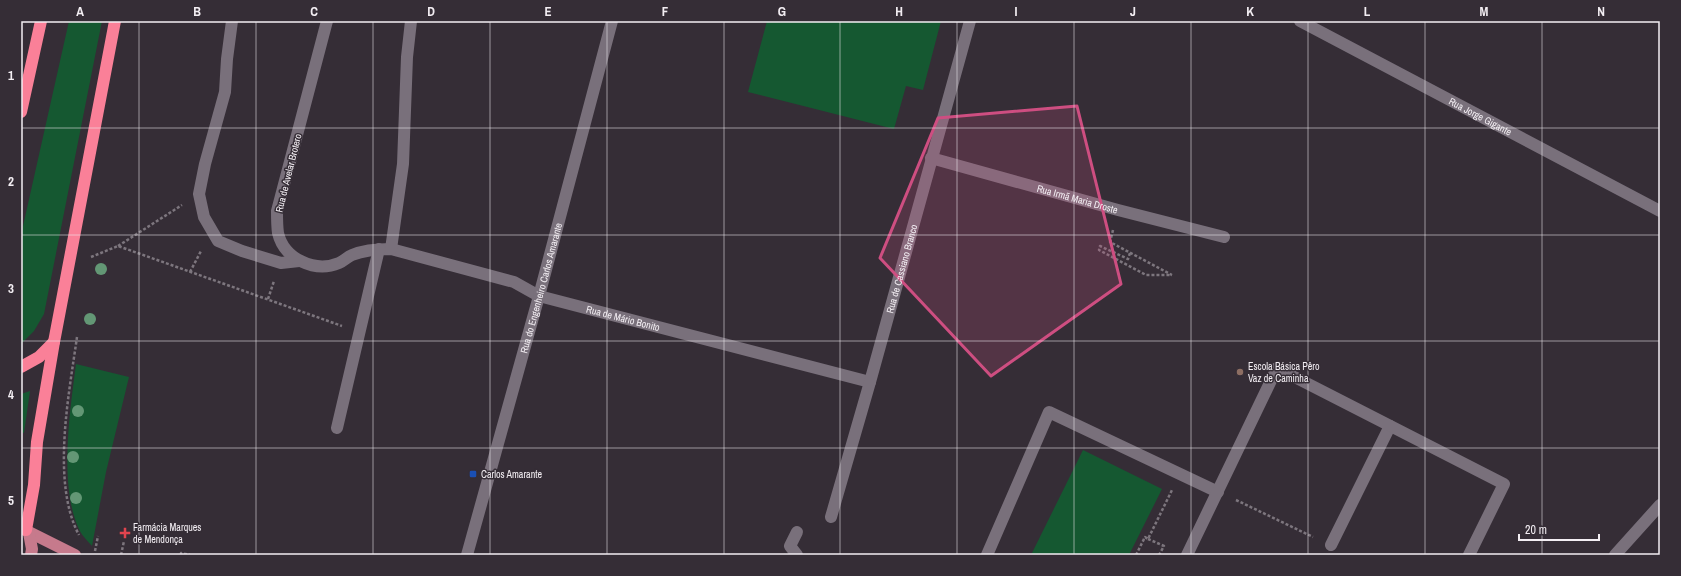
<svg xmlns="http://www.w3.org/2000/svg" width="1681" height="576" font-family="'Archivo Narrow',sans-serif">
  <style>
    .green { fill: #155831 }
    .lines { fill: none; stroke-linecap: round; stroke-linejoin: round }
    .path { stroke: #7d767e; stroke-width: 2.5; stroke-dasharray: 3 2; stroke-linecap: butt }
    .minor { stroke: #79707b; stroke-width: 12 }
    .major { stroke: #c67a8c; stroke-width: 12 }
    .highway { stroke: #fa8098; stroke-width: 12 }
    .tree { fill: #639775 }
    .marked { fill: #ce4e81; fill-opacity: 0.2; stroke: #ce4e81; stroke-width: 3; stroke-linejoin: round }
    .grid { fill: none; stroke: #f3eef3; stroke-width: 1; stroke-opacity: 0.55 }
    .education-dot { fill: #8d6e63; stroke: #352d36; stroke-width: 1.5 }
    .transit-dot { fill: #1a4fb4; stroke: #352d36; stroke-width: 1.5 }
    .health-dot { fill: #e0444e; stroke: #352d36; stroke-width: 1.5 }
    .labels { text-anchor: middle; stroke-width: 3; stroke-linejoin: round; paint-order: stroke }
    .street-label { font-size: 10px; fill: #f3eef3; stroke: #352d36 }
    .poi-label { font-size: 10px; fill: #f3eef3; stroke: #352d36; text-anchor: start }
    .neatline { fill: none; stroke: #f3eef3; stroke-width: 1.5 }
    .grid-label { font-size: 13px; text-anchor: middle; font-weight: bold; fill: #f3eef3 }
  </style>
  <rect width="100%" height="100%" fill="#352d36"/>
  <g class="green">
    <polygon points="69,21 102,21 44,314 34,331 21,344 21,235"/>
    <polygon points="767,21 941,21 923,90 906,86 894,129 748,92"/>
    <path d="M76,364L129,377L106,472L92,546C87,540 81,535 78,527C59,483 70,410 76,364Z"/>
    <polygon points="30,391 24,433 21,432 21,394"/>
    <polygon points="1083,450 1162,489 1129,555 1031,555"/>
  </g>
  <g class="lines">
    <g class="path">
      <polyline points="1113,230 1110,242 1172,275"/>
      <polyline points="118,246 182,205"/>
      <polyline points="1130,253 1128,259 1100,246 1099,250 1146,275 1172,275"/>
      <polyline points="91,257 118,246 342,326"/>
      <polyline points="190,272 201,251"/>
      <polyline points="268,299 274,281"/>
      <path d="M77,337C69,394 51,483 79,535"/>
      <polyline points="1236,500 1313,537"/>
      <polyline points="1148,539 1164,546 1159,555"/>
      <polyline points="95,551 98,536"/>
      <polyline points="121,555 124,541"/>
      <polyline points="181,555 181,553 190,555"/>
      <polyline points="196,555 196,554"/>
      <polyline points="1136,555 1145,537 1148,539 1172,490"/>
    </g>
    <g class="minor">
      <polyline points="232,21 227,59 225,92 205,164 199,194 204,217 218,241 242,251 281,263 299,261"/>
      <path id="s1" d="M327,21L277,211C277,218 277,226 278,233C284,259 315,273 339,263C344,261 347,257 352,255C364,250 379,249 391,249L514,282L539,296L870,382"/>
      <path id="s2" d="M1300,21L1660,211"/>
      <path id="s3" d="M931,158L1118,210L1224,237"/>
      <polyline points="391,249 403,164 407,57 411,21"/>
      <polyline points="337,428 379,249"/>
      <path id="s4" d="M831,517L870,382L970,21"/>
      <polyline points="797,532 790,546 797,555"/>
      <polyline points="1331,545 1390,426"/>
      <path id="s5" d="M467,555L539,296L612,21"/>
      <polyline points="987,555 1049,412 1218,492"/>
      <polyline points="1187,555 1277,368 1504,484 1469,555"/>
      <polyline points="1615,555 1660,505"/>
    </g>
    <g class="major">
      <polyline points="21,528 75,555"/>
      <polyline points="29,533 32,549 31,555"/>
    </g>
    <g class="highway">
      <polyline points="21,112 41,21"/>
      <polyline points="21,367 39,357 54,342"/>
      <polyline points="26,530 34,485 37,442 54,342 115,21"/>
    </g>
  </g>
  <g class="tree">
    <circle cx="101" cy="269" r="6"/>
    <circle cx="90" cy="319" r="6"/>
    <circle cx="78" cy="411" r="6"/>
    <circle cx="73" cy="457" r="6"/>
    <circle cx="76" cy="498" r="6"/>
  </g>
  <path class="marked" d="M1077,106L1121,284L991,376L880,258L938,118Z"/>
  <path class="grid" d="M139,21V555M256,21V555M373,21V555M490,21V555M607,21V555M724,21V555M840,21V555M957,21V555M1074,21V555M1191,21V555M1308,21V555M1425,21V555M1542,21V555M21,128H1660M21,235H1660M21,341H1660M21,448H1660"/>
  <circle class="education-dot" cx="1240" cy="372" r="4"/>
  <rect class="transit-dot" x="469" y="470" width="8" height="8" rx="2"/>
  <path class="health-dot" d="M123 527h4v4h4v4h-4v4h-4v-4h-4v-4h4z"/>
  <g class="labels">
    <g class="street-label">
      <text dy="4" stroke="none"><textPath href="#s2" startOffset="204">Rua Jorge Gigante</textPath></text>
      <text transform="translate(288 173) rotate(-76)" y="4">Rua de Avelar Brotero</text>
      <text dy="4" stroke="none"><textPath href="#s3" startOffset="152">Rua Irmã Maria Droste</textPath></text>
      <text dy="4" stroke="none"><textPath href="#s4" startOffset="258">Rua de Cassiano Branco</textPath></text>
      <text dy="4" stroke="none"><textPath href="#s5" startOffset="277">Rua do Engenheiro Carlos Amarante</textPath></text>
      <text dy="4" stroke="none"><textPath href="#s1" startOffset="593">Rua de Mário Bonito</textPath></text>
    </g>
    <g class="poi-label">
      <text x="1248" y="370">Escola Básica Pêro<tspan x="1248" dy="12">Vaz de Caminha</tspan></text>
      <text x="481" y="478">Carlos Amarante</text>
      <text x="133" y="531">Farmácia Marques<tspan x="133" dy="12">de Mendonça</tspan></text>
    </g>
  </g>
  <rect width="1681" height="576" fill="none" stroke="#352d36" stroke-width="44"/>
  <path d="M1519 534v6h80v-6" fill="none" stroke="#f3eef3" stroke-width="2"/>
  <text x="1525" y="534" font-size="12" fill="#f3eef3" stroke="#352d36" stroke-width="3" paint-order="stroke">20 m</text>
  <rect x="22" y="22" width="1637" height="532" class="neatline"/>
  <g class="grid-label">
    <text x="80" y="16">A</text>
    <text x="197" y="16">B</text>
    <text x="314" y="16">C</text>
    <text x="431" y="16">D</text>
    <text x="548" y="16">E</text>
    <text x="665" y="16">F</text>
    <text x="782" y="16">G</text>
    <text x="899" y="16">H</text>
    <text x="1016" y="16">I</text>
    <text x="1133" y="16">J</text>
    <text x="1250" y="16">K</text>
    <text x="1367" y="16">L</text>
    <text x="1484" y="16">M</text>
    <text x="1601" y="16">N</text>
    <text x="11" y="80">1</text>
    <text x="11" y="186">2</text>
    <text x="11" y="293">3</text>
    <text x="11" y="399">4</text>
    <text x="11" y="505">5</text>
  </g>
</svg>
